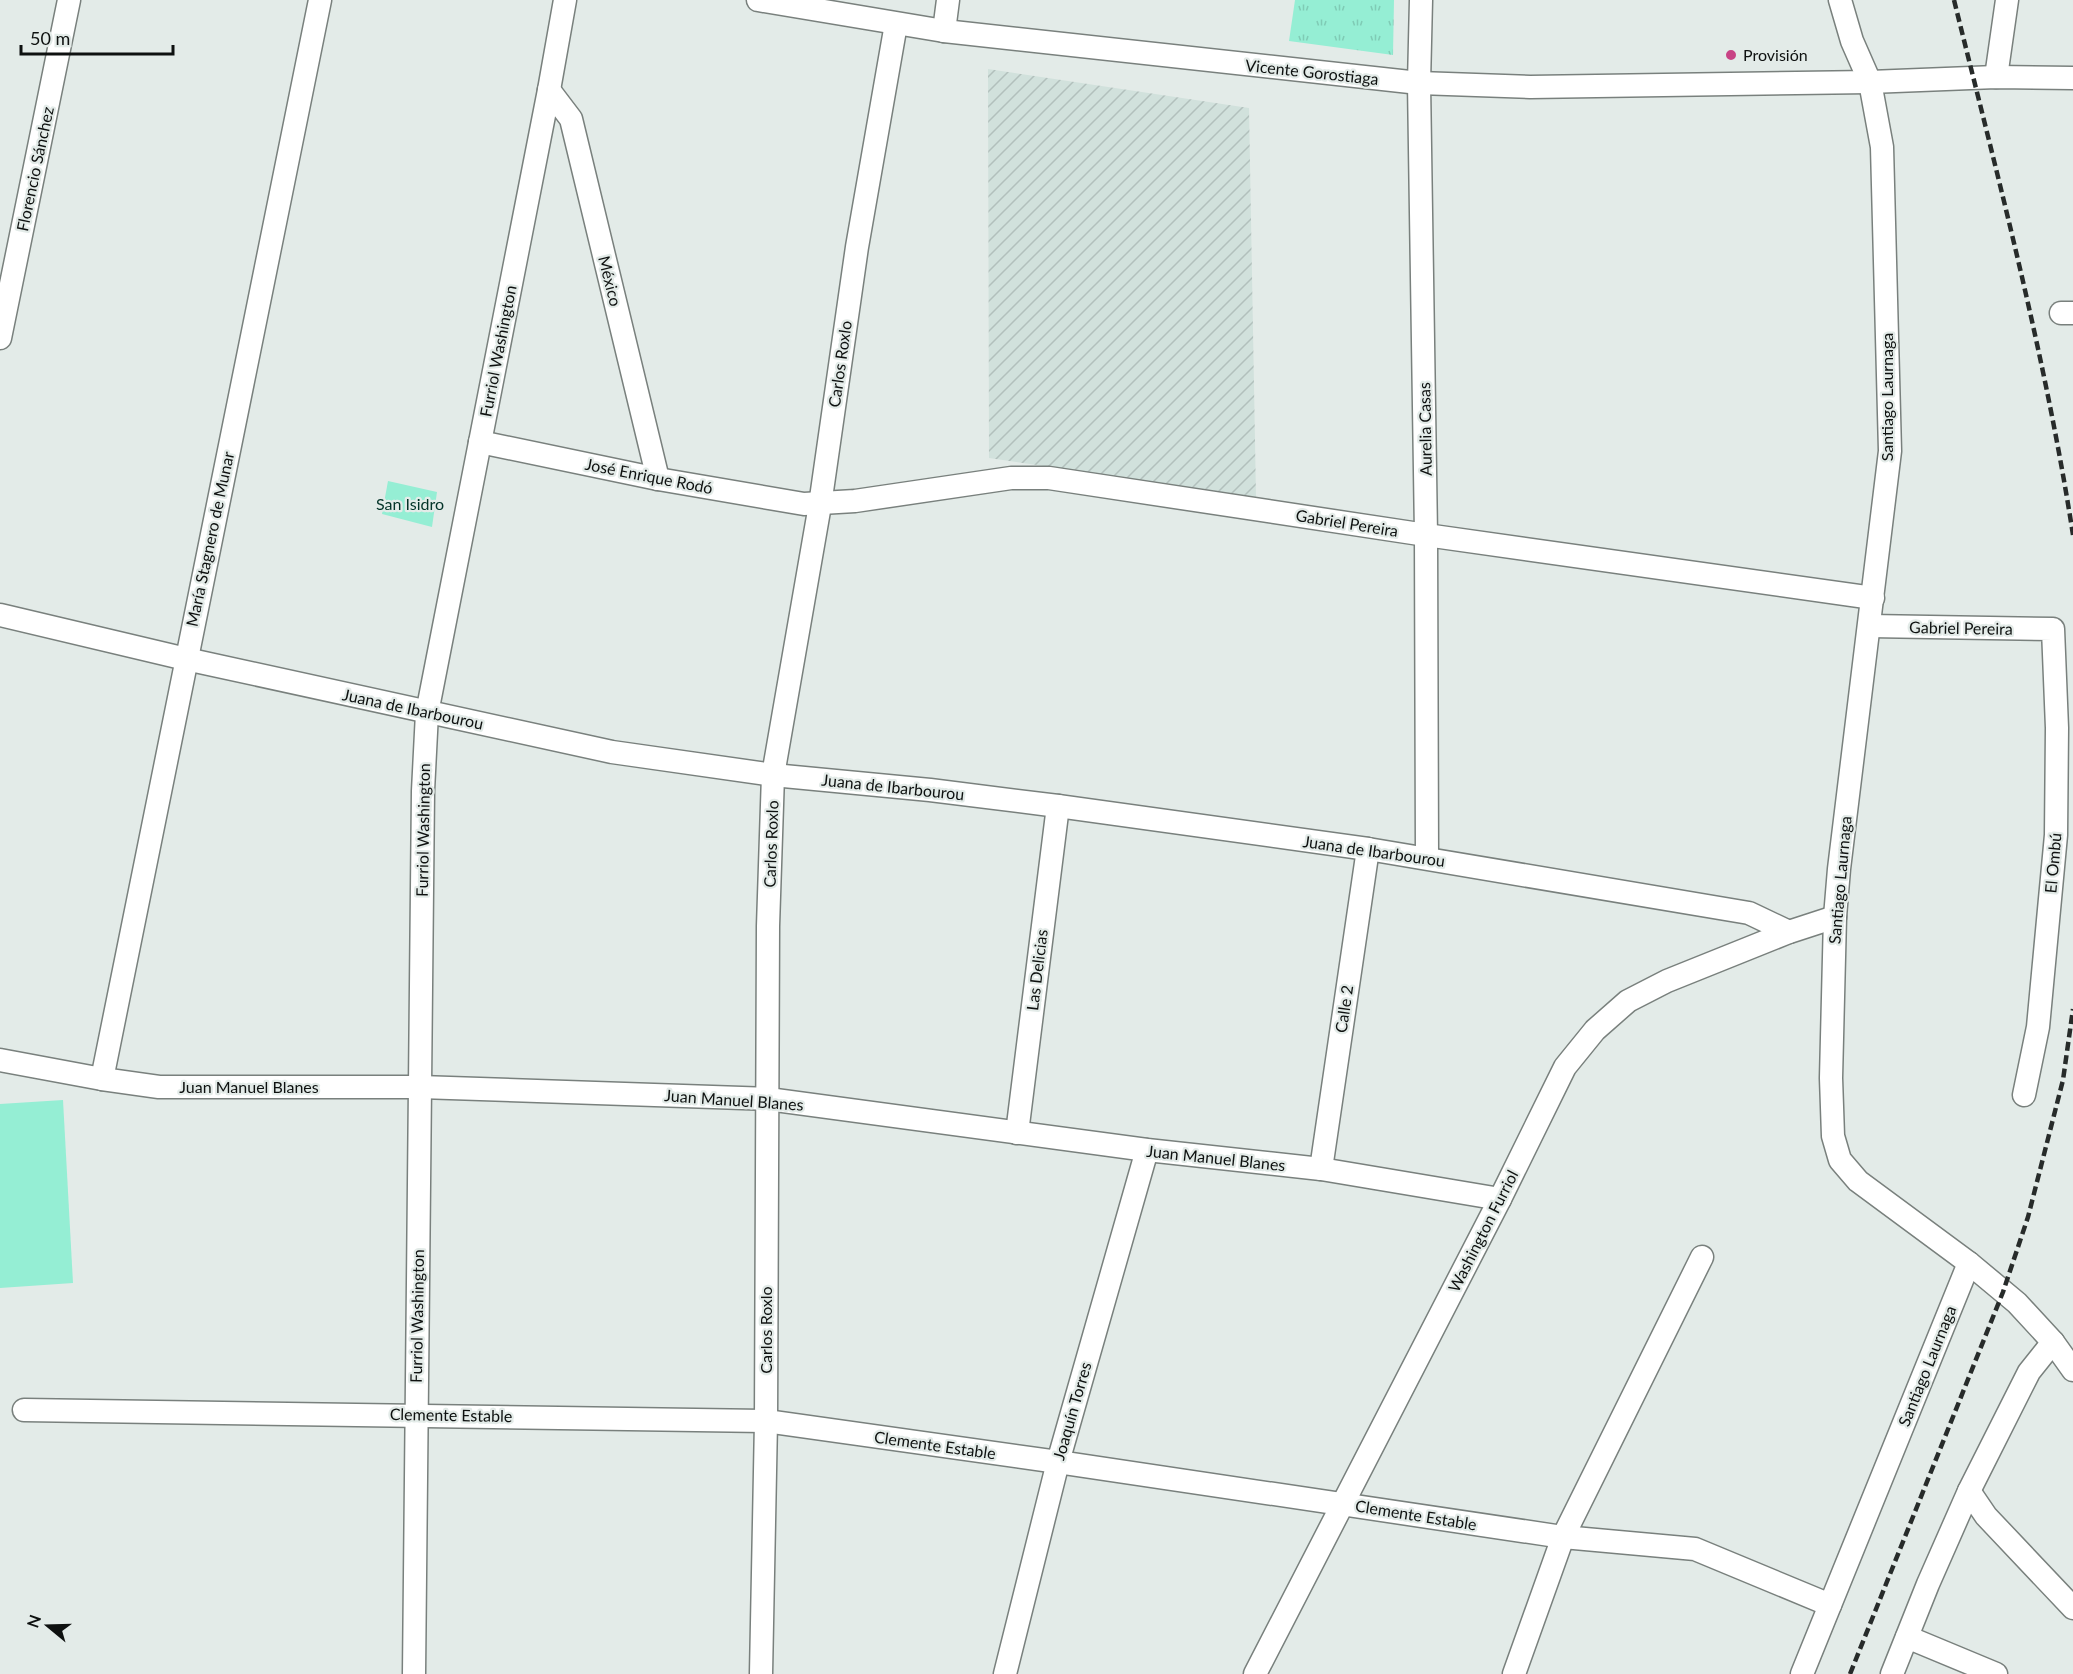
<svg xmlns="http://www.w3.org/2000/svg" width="2073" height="1674" font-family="Lato,sans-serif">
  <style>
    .industrial { fill: url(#industrial-furrows) }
    .grass { fill: url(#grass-tufts) }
    .green { fill: #95eed4 }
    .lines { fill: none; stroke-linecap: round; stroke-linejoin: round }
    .street-casing { stroke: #79807d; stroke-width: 25 }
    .street { stroke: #fff; stroke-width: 22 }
    .rail { stroke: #272b2a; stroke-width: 4.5; stroke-dasharray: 9 4.5; stroke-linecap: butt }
    .poi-dot { fill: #c84385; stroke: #e3ebe8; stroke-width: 2 }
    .labels { text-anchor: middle; stroke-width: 4.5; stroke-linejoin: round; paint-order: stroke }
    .poi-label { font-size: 16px; fill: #0e1110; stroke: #e3ebe8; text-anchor: start }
    .street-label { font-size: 16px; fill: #0e1110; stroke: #e3ebe8 }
    .park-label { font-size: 16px; fill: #033328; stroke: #e3ebe8 }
  </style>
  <defs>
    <pattern id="industrial-furrows" width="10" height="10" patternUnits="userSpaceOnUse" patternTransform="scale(1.5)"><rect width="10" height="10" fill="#d1e1dc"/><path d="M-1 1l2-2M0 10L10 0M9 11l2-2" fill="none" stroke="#b2c0bc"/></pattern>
    <pattern id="grass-tufts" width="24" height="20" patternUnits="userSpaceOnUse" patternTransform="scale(1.5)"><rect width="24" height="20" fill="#95eed4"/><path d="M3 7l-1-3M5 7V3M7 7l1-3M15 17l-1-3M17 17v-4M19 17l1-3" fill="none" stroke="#7fcbb5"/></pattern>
  </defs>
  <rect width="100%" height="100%" fill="#e3ebe8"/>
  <polygon class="industrial" points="988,69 1249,108 1256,497 989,458"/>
  <polygon class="grass" points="1295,0 1394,0 1393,55 1289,41"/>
  <g class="green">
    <polygon points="388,481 437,492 432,527 382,514"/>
    <polygon points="63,1100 73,1283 0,1288 0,1104"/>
  </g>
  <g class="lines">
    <defs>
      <g id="street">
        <polyline points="758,0 944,31 1419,83 1530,87 1870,82 1996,77 2073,78"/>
        <polyline points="1421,0 1419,83 1426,535 1427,858"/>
        <polyline points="1840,0 1852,41 1870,82 1882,147 1890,451 1839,869 1835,917 1831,1078 1833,1136 1840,1160 1858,1181 1969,1263 2017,1303 2053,1342 2073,1370"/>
        <polyline points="944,31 948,0"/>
        <polyline points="1996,77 2007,0"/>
        <polyline points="549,90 571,119 658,479"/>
        <polyline points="2061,313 2073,313"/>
        <polyline points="0,338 69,0"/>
        <polyline points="480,442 658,479 804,504 855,501 1011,478 1049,478 1426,535 1873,598"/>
        <polyline points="0,615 186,659 612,752 773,775 930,790 1058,806 1368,849 1749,913 1789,932"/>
        <polyline points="1870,626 2053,629 2057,728 2056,835 2038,1027 2024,1095"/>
        <polyline points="0,1060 102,1079 159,1087 420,1087 768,1099 1147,1150 1321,1169 1500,1199"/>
        <polyline points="102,1079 320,0"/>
        <polyline points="1017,1133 1058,806"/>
        <polyline points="1321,1169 1368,849"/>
        <polyline points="24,1410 766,1421 1058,1462 1563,1537 1695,1549 1830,1605"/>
        <polyline points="1969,1491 1986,1516 2073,1608"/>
        <polyline points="1907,1637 1996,1674"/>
        <polyline points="414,1674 423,791 427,713 549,90 565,0"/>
        <polyline points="761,1674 766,1421 768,926 773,775 820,505 857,247 896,24"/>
        <polyline points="1005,1674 1058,1462 1147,1150"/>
        <polyline points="1255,1674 1500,1199 1565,1067 1595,1030 1628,1001 1667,981 1789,932 1835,917"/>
        <polyline points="1514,1674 1563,1537 1702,1257"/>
        <polyline points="1802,1674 1969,1263"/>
        <polyline points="1892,1674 1928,1584 1969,1491 2029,1372 2053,1342"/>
      </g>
    </defs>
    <use href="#street" class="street-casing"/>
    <use href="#street" class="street"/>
    <g class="rail">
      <path d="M1954,0C1998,178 2045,354 2073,535"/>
      <polyline points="1850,1674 2003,1292 2028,1217 2063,1080 2073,1009"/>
    </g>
  </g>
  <circle class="poi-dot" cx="1731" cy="55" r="6"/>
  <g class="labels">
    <g class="poi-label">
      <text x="1743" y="61">Provisión</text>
    </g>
    <g class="street-label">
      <text transform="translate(1312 72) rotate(6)" y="6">Vicente Gorostiaga</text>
      <text transform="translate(35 169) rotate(-78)" y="6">Florencio Sánchez</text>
      <text transform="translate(610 281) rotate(76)" y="6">México</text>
      <text transform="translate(498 351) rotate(-79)" y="6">Furriol Washington</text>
      <text transform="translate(840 364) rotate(-82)" y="6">Carlos Roxlo</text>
      <text transform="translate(1887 397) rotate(-90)" y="6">Santiago Laurnaga</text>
      <text transform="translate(1425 429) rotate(-91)" y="6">Aurelia Casas</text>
      <text transform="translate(649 476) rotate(11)" y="6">José Enrique Rodó</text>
      <text transform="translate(1347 523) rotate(9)" y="6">Gabriel Pereira</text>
      <text transform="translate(210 539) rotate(-78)" y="6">María Stagnero de Munar</text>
      <text transform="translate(1961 628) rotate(1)" y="6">Gabriel Pereira</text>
      <text transform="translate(413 709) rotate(12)" y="6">Juana de Ibarbourou</text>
      <text transform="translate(893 787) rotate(6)" y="6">Juana de Ibarbourou</text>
      <text transform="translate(423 830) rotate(-89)" y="6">Furriol Washington</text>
      <text transform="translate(771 844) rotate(-88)" y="6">Carlos Roxlo</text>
      <text transform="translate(1374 851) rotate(8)" y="6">Juana de Ibarbourou</text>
      <text transform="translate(2053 863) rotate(-85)" y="6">El Ombú</text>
      <text transform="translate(1840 880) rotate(-85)" y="6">Santiago Laurnaga</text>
      <text transform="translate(1037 970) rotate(-83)" y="6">Las Delicias</text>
      <text transform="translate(1344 1009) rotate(-82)" y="6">Calle 2</text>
      <text x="249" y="1093">Juan Manuel Blanes</text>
      <text transform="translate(734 1100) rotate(4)" y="6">Juan Manuel Blanes</text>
      <text transform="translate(1216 1158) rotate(6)" y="6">Juan Manuel Blanes</text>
      <text transform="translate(1483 1231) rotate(-63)" y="6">Washington Furriol</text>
      <text transform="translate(417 1316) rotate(-89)" y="6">Furriol Washington</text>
      <text transform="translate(766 1330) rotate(-90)" y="6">Carlos Roxlo</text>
      <text transform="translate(1927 1366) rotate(-68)" y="6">Santiago Laurnaga</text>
      <text transform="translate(1072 1411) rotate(-74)" y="6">Joaquín Torres</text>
      <text transform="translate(451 1415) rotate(1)" y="6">Clemente Estable</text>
      <text transform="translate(935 1445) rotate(8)" y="6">Clemente Estable</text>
      <text transform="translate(1416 1515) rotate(9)" y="6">Clemente Estable</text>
    </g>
    <g class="park-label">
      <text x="410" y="510">San Isidro</text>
    </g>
  </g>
  <g transform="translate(48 1626) rotate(289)" stroke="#e3ebe8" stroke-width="4.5" paint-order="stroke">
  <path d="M0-4.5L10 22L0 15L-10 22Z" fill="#0e1110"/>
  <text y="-9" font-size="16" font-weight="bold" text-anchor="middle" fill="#0e1110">N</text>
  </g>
  <path d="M21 45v9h152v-9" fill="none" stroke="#0e1110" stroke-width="3"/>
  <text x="30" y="45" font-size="18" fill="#0e1110" stroke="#e3ebe8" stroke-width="4.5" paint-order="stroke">50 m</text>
</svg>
